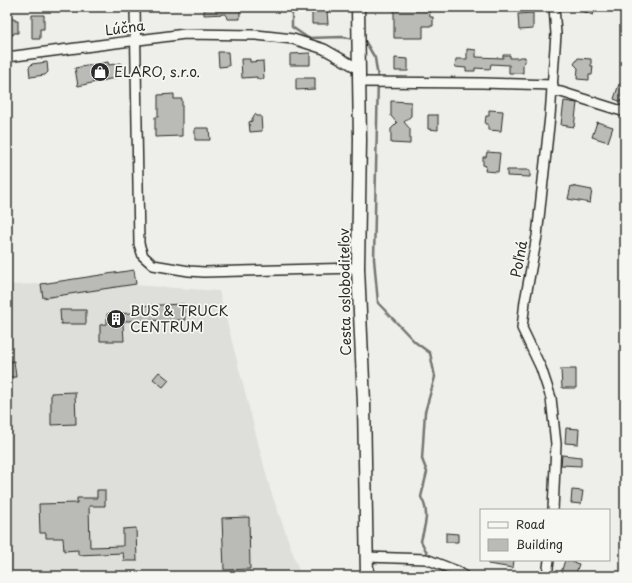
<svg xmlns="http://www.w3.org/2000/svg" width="632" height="583" font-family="'Playpen Sans',sans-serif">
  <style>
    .built { fill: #dededb }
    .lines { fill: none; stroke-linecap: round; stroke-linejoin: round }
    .stream { stroke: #757573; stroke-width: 2.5 }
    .building { fill: #babab7; stroke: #2b2b2b }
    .minor-casing { stroke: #2b2b2b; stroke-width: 12 }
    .secondary-casing { stroke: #2b2b2b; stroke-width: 15 }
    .minor { stroke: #f6f6f2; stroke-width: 9 }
    .secondary { stroke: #f6f6f2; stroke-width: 12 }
    .labels { text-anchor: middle; stroke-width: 3.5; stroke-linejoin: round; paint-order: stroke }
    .street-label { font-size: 14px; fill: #2b2b2b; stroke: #f6f6f2 }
    .poi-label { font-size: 14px; fill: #2b2b2b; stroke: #f6f6f2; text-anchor: start }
  </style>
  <rect width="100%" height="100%" fill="#eeeeea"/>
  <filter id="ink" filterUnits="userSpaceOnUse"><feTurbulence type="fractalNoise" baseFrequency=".025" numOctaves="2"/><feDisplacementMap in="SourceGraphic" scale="8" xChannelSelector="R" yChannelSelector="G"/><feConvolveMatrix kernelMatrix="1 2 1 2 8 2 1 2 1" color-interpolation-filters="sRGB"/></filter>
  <g filter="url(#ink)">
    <polygon class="built" points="91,282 219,291 270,489 301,576 7,576 7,285"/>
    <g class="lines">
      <g class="stream">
        <polyline points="292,7 292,27 308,38 342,37 354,39"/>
        <path d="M361,40L365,41L375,58L378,78L374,259L378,303L415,342L430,353L435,377L425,412L422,459L427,472L421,497C430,513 425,524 421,541L427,553"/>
        <polyline points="441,568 447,576"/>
      </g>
    </g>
    <g class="building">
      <polygon points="220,7 240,7 240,19 227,19 226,14 204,15 204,9"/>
      <polygon points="394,7 429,7 430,17 433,17 433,26 423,26 423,38 394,38"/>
      <polygon points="573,7 595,7 593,15 573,8"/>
      <polygon points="312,11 327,11 328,24 312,24"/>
      <polygon points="533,13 533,29 519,30 518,14"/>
      <polygon points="32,15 44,15 44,29 40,29 40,39 32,39"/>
      <polygon points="7,19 15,19 15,21 18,21 18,33 14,33 13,35 7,35"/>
      <polygon points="467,49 476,50 476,57 503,58 503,55 510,55 510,58 518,58 520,57 525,57 525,62 523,64 523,73 509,73 509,65 491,64 490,69 475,68 475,71 466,71 466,68 455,67 456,59 467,59"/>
      <polygon points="218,52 228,52 229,66 219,67"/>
      <polygon points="310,53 310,65 290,65 290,54"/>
      <polygon points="395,58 408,59 408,71 395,71"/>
      <polygon points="578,58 591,59 591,66 593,66 592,75 589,75 589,80 577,79 578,68 574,64"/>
      <polygon points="241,59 250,59 250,62 263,61 264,79 257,79 257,77 242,78"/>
      <polygon points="47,62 48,72 45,75 30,77 29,67 32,64"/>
      <polygon points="108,62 109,65 121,63 124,76 78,86 75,68"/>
      <polygon points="296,78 315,78 315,89 296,90"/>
      <polygon points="619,84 625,86 625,101 622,100 622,102 614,99"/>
      <polygon points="174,94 174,99 182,99 182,136 155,137 155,117 158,117 158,95"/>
      <polygon points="391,101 411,102 411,116 404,122 410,129 410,144 391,143 391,129 397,123 391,116"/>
      <polygon points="564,101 577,103 574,127 561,125"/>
      <polygon points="489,110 503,111 501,131 488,130 488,124 485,124 486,116 489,116"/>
      <polygon points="255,114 257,116 261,116 262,131 250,132 249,122 252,121 252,119"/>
      <polygon points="428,115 438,115 438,130 428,129"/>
      <polygon points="597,122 613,127 608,142 592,137"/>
      <polygon points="195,128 209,128 210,140 195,140"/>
      <polygon points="487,152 500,153 498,172 485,171 486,166 483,165 483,157 486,157"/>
      <polygon points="507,170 530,170 530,177 507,176"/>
      <polygon points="571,186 592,190 590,203 568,199"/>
      <polygon points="134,270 136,284 43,298 41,284"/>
      <polygon points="184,304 185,320 124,321 124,323 123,324 124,341 100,341 100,325 107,324 107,314 135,313 135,306"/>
      <polygon points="60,310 86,310 86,324 61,324"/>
      <polygon points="14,361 16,377 7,377 7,362"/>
      <polygon points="561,369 576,369 576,388 562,388"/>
      <polygon points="159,372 169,380 163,387 153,379"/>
      <polygon points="75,392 76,424 51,425 51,393"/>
      <polygon points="566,428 579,429 578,444 565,443"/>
      <polygon points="562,455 581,457 581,466 561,465"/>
      <polygon points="97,490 105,490 105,506 89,506 90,547 123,546 123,529 136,528 137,561 124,561 123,553 78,555 78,550 64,551 63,538 46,538 46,533 40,533 39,504 77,503 77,498 97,498"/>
      <polygon points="572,490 583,491 581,504 571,503"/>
      <polygon points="249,517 250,569 224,570 222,518"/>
      <polygon points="446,533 458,534 458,542 446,542"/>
      <polygon points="488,560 514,560 513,568 488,564"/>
      <polygon points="565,560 579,564 575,576 560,576"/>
    </g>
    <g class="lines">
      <defs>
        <g id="minor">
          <polyline points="135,7 139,244 143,256 153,265 189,271 204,272 358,268"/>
          <polyline points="7,57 185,34 256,35 293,39 324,49 359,69"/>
          <polyline points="359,82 482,83 553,85"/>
          <polyline points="552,91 561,92 625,112"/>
          <polyline points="553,510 556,444 551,398 541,368 522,328 525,301 537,236 550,116 556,34 554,7"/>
          <polyline points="366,557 426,559 457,571 464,576"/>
          <polyline points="547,576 549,560"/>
        </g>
        <polyline id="secondary" points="358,7 360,140 358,268 364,403 367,576"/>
      </defs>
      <use href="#minor" class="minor-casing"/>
      <use href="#secondary" class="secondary-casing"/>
      <use href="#minor" class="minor"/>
      <use href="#secondary" class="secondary"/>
    </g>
  </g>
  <defs>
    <symbol id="shop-disc" viewBox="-11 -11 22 22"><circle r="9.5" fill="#2b2b2b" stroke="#f6f6f2"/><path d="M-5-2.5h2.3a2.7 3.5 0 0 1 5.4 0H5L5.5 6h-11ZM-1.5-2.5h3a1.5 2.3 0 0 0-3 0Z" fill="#fff"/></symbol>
    <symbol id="building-disc" viewBox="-11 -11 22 22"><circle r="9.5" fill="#2b2b2b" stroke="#f6f6f2"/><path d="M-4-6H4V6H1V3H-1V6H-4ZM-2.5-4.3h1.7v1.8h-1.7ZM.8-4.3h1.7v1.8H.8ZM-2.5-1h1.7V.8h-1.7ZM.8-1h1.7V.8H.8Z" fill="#fff"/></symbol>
  </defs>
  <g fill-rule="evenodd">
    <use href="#shop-disc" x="89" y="61" width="22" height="22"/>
    <use href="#building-disc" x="105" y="308" width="22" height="22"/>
  </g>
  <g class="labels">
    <g class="street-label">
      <text transform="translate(125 28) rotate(-7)" y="5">Lúčna</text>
      <text transform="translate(519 259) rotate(-79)" y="5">Poľná</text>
      <text transform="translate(345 292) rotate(-91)" y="5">Cesta osloboditeľov</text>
    </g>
    <g class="poi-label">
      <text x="114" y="77">ELARO, s.r.o.</text>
      <text x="130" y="316">BUS &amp; TRUCK<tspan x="130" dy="16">CENTRUM</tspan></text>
    </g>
  </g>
  <rect width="632" height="583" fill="none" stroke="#f6f6f2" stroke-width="24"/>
  <rect x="12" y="12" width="608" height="559" fill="none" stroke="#2b2b2b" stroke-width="1.5" filter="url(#ink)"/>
  <rect x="480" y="509" width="130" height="52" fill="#f6f6f2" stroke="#a5a5a2"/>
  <rect x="488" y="522" width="20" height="6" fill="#f6f6f2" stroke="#a5a5a2"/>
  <text x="516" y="529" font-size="12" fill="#2b2b2b">Road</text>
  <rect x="488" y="539" width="20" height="12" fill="#babab7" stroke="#a5a5a2"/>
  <text x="516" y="549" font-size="12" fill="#2b2b2b">Building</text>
</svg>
